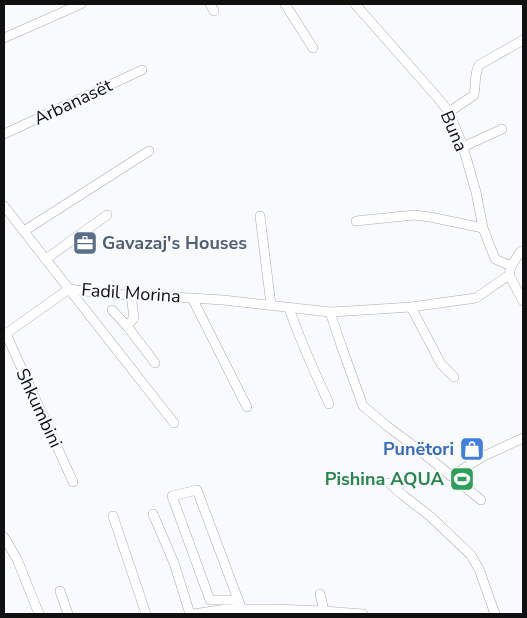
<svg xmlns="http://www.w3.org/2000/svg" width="527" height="618" font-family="'Nunito Sans',sans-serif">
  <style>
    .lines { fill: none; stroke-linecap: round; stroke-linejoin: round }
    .street-casing { stroke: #a8aaad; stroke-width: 10 }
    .street { stroke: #fff; stroke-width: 9 }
    .labels { text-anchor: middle; stroke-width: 4.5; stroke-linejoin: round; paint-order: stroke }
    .street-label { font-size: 18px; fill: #101011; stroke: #f9fafd }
    .service-label { font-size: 18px; font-weight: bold; fill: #4e5e75; stroke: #f9fafd; text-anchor: start }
    .shop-label { font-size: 18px; font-weight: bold; fill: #366cbe; stroke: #f9fafd; text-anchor: end }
    .leisure-label { font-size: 18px; font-weight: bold; fill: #27864d; stroke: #f9fafd; text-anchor: end }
  </style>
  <rect width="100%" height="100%" fill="#f9fafd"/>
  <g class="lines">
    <defs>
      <g id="street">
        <polyline points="210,4 214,11"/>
        <polyline points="285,4 313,48"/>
        <polyline points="355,4 437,97 449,112 463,147 476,192 483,228 495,259 511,266 509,275"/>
        <polyline points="4,38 81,4"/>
        <path d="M449,112L474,95C476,85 474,74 479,65L523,40"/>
        <polyline points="4,134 142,70"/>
        <polyline points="463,147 502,129"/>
        <polyline points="4,206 174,423"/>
        <polyline points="260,216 271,305"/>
        <polyline points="356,221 414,215 430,217 483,228"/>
        <polyline points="24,231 149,151"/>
        <polyline points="46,259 107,215"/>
        <polyline points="511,266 521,251 523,251"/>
        <polyline points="509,275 523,301"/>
        <path d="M69,289C93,292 117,296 141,295L223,300L330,312L349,311L411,307L476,298L509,275"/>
        <polyline points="192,298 247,407"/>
        <polyline points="411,307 441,364 454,377"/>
        <path d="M289,308C300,341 315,372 329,404"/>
        <polyline points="112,310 127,326 155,363"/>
        <polyline points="330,312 341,345 363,406 387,426 423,453 481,500"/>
        <polyline points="127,326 134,318 131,295"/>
        <polyline points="6,334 73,482"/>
        <polyline points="4,335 69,289"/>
        <polyline points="451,476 484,456 523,438"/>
        <polyline points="389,483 404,496 431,517 471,555 479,569 495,614"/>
        <polyline points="153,514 174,563 190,614"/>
        <polyline points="113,516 146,614"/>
        <polyline points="4,537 17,559 39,614"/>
        <polyline points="60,591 68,614"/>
        <polyline points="320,594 324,611"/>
        <polyline points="239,602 233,600 210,600 172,496 197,490 242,610"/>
        <polyline points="193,614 227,609 274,609 324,611 363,614"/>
      </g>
    </defs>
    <use href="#street" class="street-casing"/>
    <use href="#street" class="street"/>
  </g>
  <defs>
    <symbol id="office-square" viewBox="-11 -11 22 22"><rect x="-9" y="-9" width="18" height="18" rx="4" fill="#5c6f8a" stroke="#f9fafd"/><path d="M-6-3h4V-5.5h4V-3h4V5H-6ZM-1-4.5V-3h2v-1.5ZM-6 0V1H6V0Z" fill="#fff"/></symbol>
    <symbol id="shop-square" viewBox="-11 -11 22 22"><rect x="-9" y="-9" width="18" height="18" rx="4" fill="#3f7fe0" stroke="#f9fafd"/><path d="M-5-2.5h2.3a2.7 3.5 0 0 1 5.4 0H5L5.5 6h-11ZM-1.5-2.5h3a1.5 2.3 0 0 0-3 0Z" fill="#fff"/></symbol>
    <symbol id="stadium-square" viewBox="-11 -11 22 22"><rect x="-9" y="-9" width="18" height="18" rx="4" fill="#2e9e5b" stroke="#f9fafd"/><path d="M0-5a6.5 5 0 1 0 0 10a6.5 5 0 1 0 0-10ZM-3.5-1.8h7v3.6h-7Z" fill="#fff"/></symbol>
  </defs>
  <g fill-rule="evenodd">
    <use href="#office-square" x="71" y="229" width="28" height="28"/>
    <use href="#shop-square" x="458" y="435" width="28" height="28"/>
    <use href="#stadium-square" x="448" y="465" width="28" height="28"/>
  </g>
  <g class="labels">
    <g class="street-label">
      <text transform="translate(73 102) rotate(-25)" y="6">Arbanasët</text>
      <text transform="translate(454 131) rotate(67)" y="6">Buna</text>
      <text transform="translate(131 293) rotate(4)" y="6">Fadil Morina</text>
      <text transform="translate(39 408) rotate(65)" y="6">Shkumbini</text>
    </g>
    <g class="service-label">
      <text x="102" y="249">Gavazaj's Houses</text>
    </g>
    <g class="shop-label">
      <text x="454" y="455">Punëtori</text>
    </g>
    <g class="leisure-label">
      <text x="444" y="485">Pishina AQUA</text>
    </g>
  </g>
  <rect width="527" height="618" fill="none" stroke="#101011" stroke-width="10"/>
</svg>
